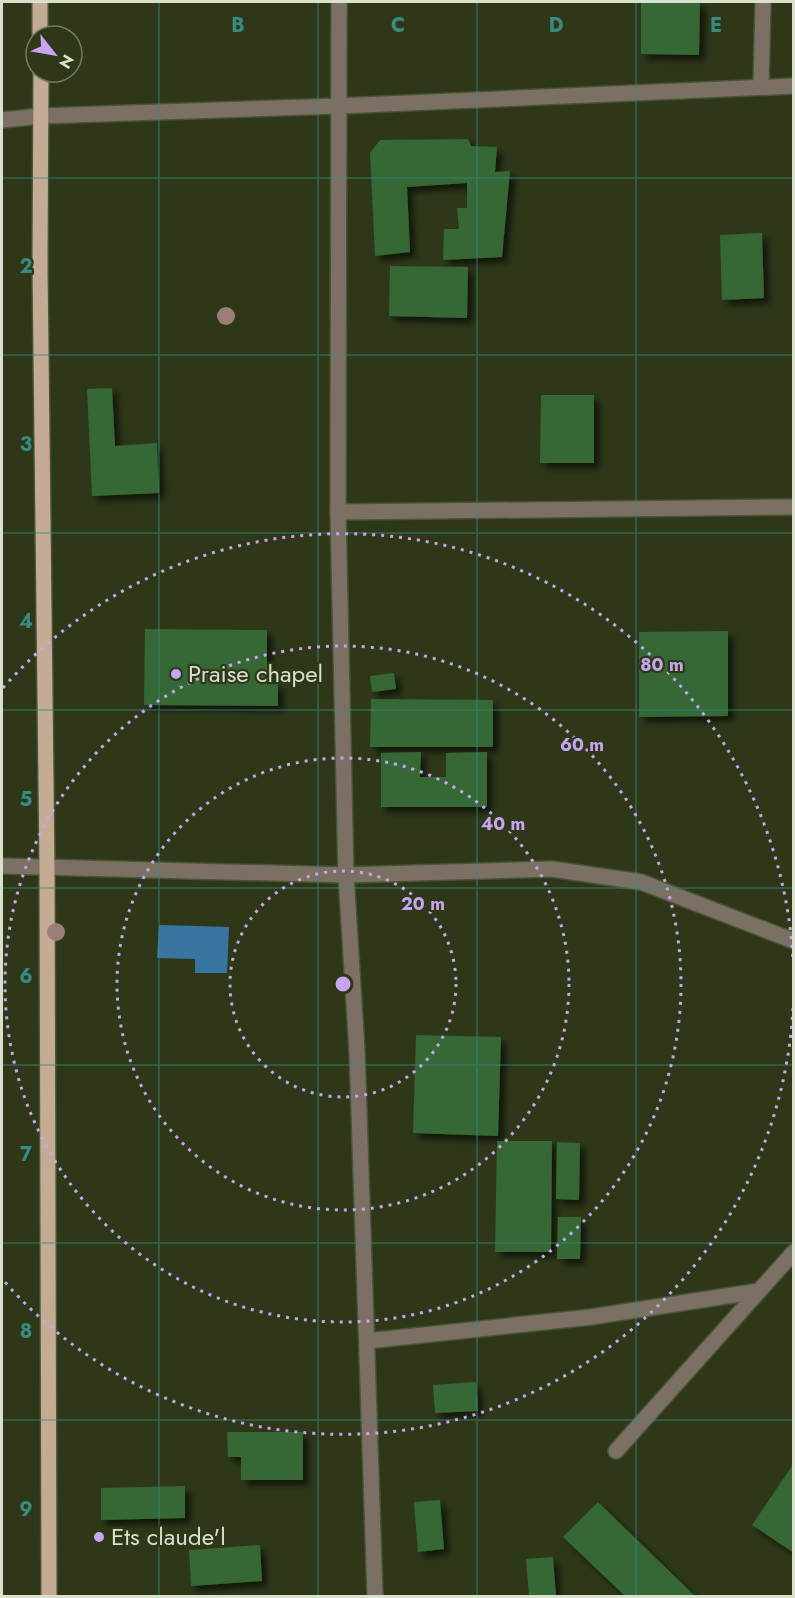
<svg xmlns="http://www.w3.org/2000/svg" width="795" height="1598" font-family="Jost,sans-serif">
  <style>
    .water { fill: #3a75a2 }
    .building { fill: #366736; filter: url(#shadow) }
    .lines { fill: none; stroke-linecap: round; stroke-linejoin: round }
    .minor-casing { stroke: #495336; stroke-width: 18 }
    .major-casing { stroke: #495336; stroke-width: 18 }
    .minor { stroke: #7c7064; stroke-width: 15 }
    .major { stroke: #c4ab94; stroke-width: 15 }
    .tree { fill: #9c7e78 }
    .grid { fill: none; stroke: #378b81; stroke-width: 1.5; stroke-opacity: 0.55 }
    .ring { fill: none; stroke: #c6a6f0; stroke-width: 3; stroke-dasharray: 3 6 }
    .poi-dot { fill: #c6a6f0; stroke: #2e3819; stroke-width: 2 }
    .labels { text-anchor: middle; stroke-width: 4.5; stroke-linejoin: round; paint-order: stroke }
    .poi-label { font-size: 24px; fill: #d9e0cd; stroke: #2e3819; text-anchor: start }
    .grid-label { font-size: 20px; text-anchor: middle; font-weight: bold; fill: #378b81; stroke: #2e3819; stroke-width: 4.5; stroke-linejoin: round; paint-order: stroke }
    .centre { fill: #c6a6f0; stroke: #2e3819; stroke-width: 3 }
    .ring-label { font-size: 18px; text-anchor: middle; font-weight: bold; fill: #c6a6f0; stroke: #2e3819; stroke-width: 4.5; stroke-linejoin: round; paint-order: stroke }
  </style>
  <defs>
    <filter id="shadow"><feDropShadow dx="5.5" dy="5.5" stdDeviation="3" flood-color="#0009"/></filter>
  </defs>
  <rect width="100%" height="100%" fill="#2e3819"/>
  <polygon class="water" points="159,925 229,927 227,973 195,973 195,959 157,958"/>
  <g class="building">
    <polygon points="641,2 700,2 699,55 641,54"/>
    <polygon points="468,139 471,146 497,147 495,172 510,171 502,257 443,260 444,229 459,229 457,208 467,208 467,183 407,187 410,252 375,256 370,153 380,140"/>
    <polygon points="762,233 764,298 722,300 720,235"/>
    <polygon points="390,266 468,267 467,318 389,316"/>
    <polygon points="112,388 115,446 157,443 159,493 92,496 87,389"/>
    <polygon points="541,395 594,395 594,463 540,463"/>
    <polygon points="145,629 267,630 267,684 278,684 278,706 144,705"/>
    <polygon points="728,631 728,716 639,717 639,632"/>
    <polygon points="394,673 396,689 372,692 370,676"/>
    <polygon points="371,699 493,700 493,747 370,747"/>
    <polygon points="421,752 420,777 446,777 446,753 487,752 487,807 381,807 381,753"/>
    <polygon points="416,1035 501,1037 498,1136 413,1133"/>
    <polygon points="497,1141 552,1141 551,1252 495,1252"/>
    <polygon points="557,1142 580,1143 579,1200 556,1199"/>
    <polygon points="558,1217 581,1217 580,1259 557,1259"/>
    <polygon points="476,1382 478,1411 435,1413 433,1385"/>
    <polygon points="227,1432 303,1432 303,1480 241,1480 241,1457 228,1457"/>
    <polygon points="794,1463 794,1553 752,1525"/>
    <polygon points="185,1486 185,1518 101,1520 101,1488"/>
    <polygon points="440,1500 444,1549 418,1552 414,1502"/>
    <polygon points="598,1502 695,1596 625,1596 563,1537"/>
    <polygon points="260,1545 262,1581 191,1586 189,1550"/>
    <polygon points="553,1557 556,1596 529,1596 526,1559"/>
  </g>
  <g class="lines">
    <defs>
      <g id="minor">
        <polyline points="339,2 338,512 346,875 357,1051 375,1596"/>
        <polyline points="761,86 763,2"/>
        <polyline points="2,120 41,116 339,106 794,86"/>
        <polyline points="338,512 794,507"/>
        <polyline points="2,866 346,875 552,869 641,882 794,941"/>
        <polyline points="367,1341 591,1317 759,1291"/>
        <polyline points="616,1451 794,1252"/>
      </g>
      <g id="major">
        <polyline points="40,2 40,36"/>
        <polyline points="41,72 40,266 47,868 49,1596"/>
      </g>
    </defs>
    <use href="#minor" class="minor-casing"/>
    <use href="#major" class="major-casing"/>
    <use href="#minor" class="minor"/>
    <use href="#major" class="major"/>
  </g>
  <g class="tree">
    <circle cx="226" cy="316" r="9"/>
    <circle cx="56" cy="932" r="9"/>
  </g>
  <path class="grid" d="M159,2V1596M318,2V1596M477,2V1596M636,2V1596M2,178H794M2,355H794M2,533H794M2,710H794M2,888H794M2,1065H794M2,1243H794M2,1420H794"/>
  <g class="ring">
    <circle cx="343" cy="984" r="113"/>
    <circle cx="343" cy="984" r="226"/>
    <circle cx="343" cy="984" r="338"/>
    <path d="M793 1008A451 451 0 0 1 3 1280M3 688A451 451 0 0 1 793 960"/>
  </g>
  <g class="poi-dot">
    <circle cx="176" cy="674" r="6"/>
    <circle cx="99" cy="1537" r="6"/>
  </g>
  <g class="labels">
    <g class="poi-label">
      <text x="188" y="682">Praise chapel</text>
      <text x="111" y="1545">Ets claude'l</text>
    </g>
  </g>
  <g class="grid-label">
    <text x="238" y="32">B</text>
    <text x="398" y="32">C</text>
    <text x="556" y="32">D</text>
    <text x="716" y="32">E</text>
    <text x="26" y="273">2</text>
    <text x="26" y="451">3</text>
    <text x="26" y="628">4</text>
    <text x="26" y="806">5</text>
    <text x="26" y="983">6</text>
    <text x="26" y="1161">7</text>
    <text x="26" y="1338">8</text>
    <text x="26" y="1516">9</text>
  </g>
  <circle cx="343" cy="984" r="9" class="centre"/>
  <g class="ring-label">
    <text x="662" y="671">80 m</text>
    <text x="582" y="751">60 m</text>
    <text x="503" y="830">40 m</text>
    <text x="423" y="910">20 m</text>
  </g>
  <rect width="795" height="1598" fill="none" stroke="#d9e0cd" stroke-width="6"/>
  <g transform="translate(54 54) rotate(121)"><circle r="28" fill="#2e3819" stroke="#727b61" stroke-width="1.5"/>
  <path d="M0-4.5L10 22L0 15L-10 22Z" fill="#c6a6f0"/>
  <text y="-9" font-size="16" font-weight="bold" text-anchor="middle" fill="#d9e0cd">N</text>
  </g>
</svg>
